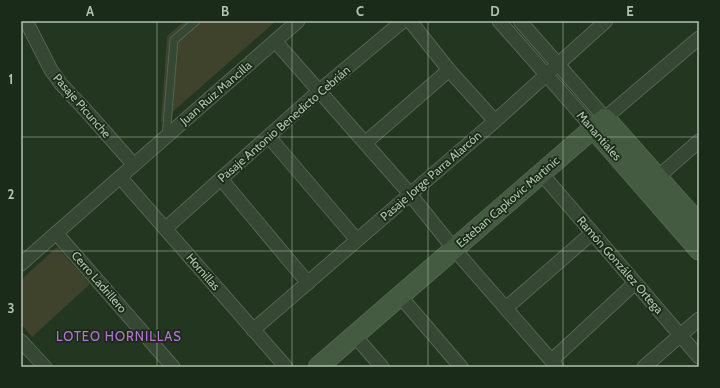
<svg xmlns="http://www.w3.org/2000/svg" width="720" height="388" font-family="Cabin,sans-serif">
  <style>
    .green { fill: #3f432c }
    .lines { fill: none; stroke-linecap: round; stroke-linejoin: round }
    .lane-casing { stroke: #536550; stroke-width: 9 }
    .street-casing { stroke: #536550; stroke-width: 15 }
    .secondary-casing { stroke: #536550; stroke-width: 21 }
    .lane { stroke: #364733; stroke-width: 7 }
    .street { stroke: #364733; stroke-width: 13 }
    .secondary { stroke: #445a41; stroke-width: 19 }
    .grid { fill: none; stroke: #b0c4ad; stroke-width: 1; stroke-opacity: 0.55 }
    .labels { text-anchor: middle; stroke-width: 3.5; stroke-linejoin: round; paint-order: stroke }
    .street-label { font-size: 12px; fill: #b0c4ad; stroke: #1b2b19 }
    .neighbourhood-label { font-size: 13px; letter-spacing: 1px; fill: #ba72da; stroke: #1b2b19 }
    .neatline { fill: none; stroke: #b0c4ad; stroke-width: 1.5 }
    .grid-label { font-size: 13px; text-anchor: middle; font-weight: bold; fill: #b0c4ad }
  </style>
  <rect width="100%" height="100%" fill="#23361f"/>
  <g class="green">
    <polygon points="185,21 276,21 161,122 167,36"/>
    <polygon points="57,247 90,284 32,337 21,324 21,280"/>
  </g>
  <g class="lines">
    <defs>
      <polyline id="lane" points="166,137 174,40 196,21"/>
      <g id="street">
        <polyline points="26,21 51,70 61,84 89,114 134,165"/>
        <polyline points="410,21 449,70 495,121"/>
        <polyline points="499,21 593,128"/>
        <polyline points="520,21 605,118 699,38"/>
        <polyline points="275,41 410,194 454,249 557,367"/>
        <polyline points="269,137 357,240"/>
        <polyline points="365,143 449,70"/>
        <polyline points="541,173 699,357"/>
        <polyline points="120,177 286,367"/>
        <polyline points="658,177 699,141"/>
        <polyline points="221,179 308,283"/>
        <polyline points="166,228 319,91 403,21"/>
        <polyline points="56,233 173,367"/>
        <polyline points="21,264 298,21"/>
        <polyline points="400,296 461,367"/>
        <polyline points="506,308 592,233"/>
        <polyline points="253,330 495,121 606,21"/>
        <polyline points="354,335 382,367"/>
        <polyline points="21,341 45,367"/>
        <polyline points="552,360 635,283"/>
        <polyline points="644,367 699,319"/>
      </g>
      <g id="secondary">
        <polyline points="593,128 699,250"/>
        <polyline points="318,367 605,118 699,224"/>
      </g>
    </defs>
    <use href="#lane" class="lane-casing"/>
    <use href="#street" class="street-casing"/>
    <use href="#secondary" class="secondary-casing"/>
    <use href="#lane" class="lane"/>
    <use href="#street" class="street"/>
    <use href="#secondary" class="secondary"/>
  </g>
  <path class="grid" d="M157,21V367M292,21V367M428,21V367M563,21V367M21,137H699M21,251H699"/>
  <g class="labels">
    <g class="street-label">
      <text transform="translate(216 93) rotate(-41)" y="4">Juan Ruiz Mancilla</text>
      <text transform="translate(82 106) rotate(49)" y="4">Pasaje Picunche</text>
      <text transform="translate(284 124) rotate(-41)" y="4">Pasaje Antonio Benedicto Cebrián</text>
      <text transform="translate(599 136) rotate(49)" y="4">Manantiales</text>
      <text transform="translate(431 176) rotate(-41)" y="4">Pasaje Jorge Parra Alarcón</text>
      <text transform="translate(508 202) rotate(-41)" y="4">Esteban Capkovic Martinic</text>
      <text transform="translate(620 265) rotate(49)" y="4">Ramón González Ortega</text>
      <text transform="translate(203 272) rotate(49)" y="4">Hornillas</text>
      <text transform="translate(99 282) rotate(49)" y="4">Cerro Ladrillero</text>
    </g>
    <g class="neighbourhood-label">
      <text x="119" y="341">LOTEO HORNILLAS</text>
    </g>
  </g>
  <rect width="720" height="388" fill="none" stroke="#1b2b19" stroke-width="44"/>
  <rect x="22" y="22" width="676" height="344" class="neatline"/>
  <g class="grid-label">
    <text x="90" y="16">A</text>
    <text x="225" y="16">B</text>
    <text x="360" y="16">C</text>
    <text x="495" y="16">D</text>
    <text x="630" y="16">E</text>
    <text x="11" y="84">1</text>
    <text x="11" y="199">2</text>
    <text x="11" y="313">3</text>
  </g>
</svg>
